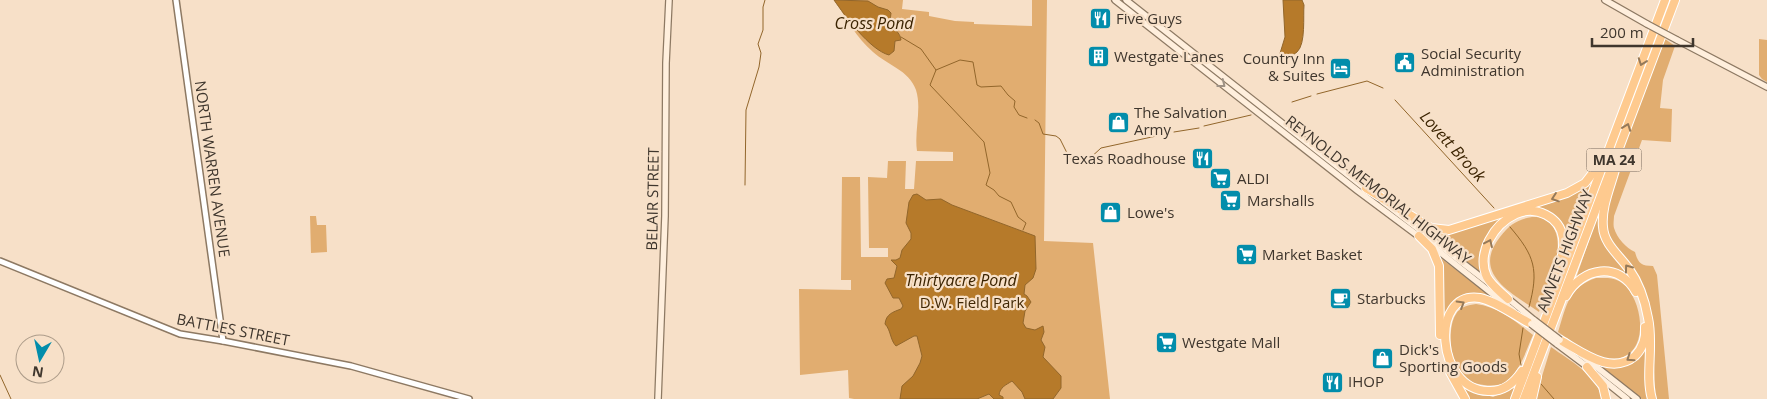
<svg xmlns="http://www.w3.org/2000/svg" width="1767" height="399" font-family="'Open Sans',sans-serif">
  <style>
    .green { fill: #e1ad70 }
    .water { fill: #b67a2a; stroke: #92662b }
    .lines { fill: none; stroke-linecap: round; stroke-linejoin: round }
    .stream { stroke: #92662b; stroke-width: 1 }
    .tertiary-casing { stroke: #8d7963; stroke-width: 8 }
    .secondary-casing { stroke: #8d7963; stroke-width: 8 }
    .motorway-casing { stroke: #fff; stroke-width: 10 }
    .tertiary { stroke: #fff; stroke-width: 5 }
    .secondary { stroke: #ffefdd; stroke-width: 5.5 }
    .motorway { stroke: #feca8f; stroke-width: 8 }
    .secondary-bridge-casing { stroke: #8d7963; stroke-width: 8; stroke-linecap: butt }
    .secondary-bridge { stroke: #ffefdd; stroke-width: 5.5 }
    .oneway { stroke: #957959 }
    .oneway2 { stroke: #9f9285 }
    .labels { text-anchor: middle; stroke-width: 4.5; stroke-linejoin: round; paint-order: stroke }
    .shield { fill: #f7e0c8; stroke: #76695c; stroke-width: 1 }
    .shield-label { font-size: 14px; font-weight: bold; fill: #3f362d }
    .poi-label { font-size: 15px; fill: #3f362d; stroke: #f7e0c8; text-anchor: start }
    .street-label { font-size: 15px; fill: #3f362d; stroke: #f7e0c8 }
    .park-label { font-size: 15px; fill: #412806; stroke: #f7e0c8 }
    .water-label { font-size: 16px; font-style: italic; fill: #3b2301; stroke: #f7e0c8 }
  </style>
  <rect width="100%" height="100%" fill="#f7e0c8"/>
  <g class="green">
    <path d="M835,0H903L902,9L929,12V16L955,21L974,22V24L1032,26V0H1047L1044,241L1093,243L1110,399H854L849,398L848,370L800,375L799,289L851,290V280H841L842,177H860L861,257H888V248H869L868,177L887,178L888,161H906L905,189H914L916,161H953V152L917,151C914,131 922,109 916,90C909,70 887,65 873,52C857,38 846,19 835,0Z"/>
    <path d="M1665,39L1675,46L1663,80L1660,108L1672,109L1671,142L1642,140L1614,216C1614,219 1613,225 1614,228C1617,238 1626,248 1635,252C1638,263 1641,266 1653,266L1657,275L1669,399H1652L1651,333L1640,289L1603,231L1607,196L1619,155Z"/>
    <polygon points="1759,39 1767,40 1767,82 1762,79 1759,75"/>
    <path d="M1593,178L1595,180L1585,202L1564,263L1558,219L1527,209C1554,202 1573,199 1593,178Z"/>
    <path d="M1601,206L1599,224L1600,234L1605,243L1626,269L1635,284C1612,270 1600,259 1576,278Z"/>
    <polygon points="1514,213 1488,239 1484,275 1414,222 1438,233 1454,233"/>
    <polygon points="310,216 316,216 317,225 326,225 327,252 311,253"/>
    <path d="M1532,217C1535,217 1541,217 1544,219C1574,234 1547,290 1539,312C1512,293 1471,274 1500,237C1509,225 1518,219 1532,217Z"/>
    <polygon points="1438,256 1502,305 1462,299 1442,332 1444,277"/>
    <path d="M1596,278C1604,278 1612,277 1619,281C1640,292 1650,342 1627,355C1622,358 1616,360 1609,360C1591,357 1573,342 1558,332C1566,307 1568,287 1596,278Z"/>
    <path d="M1476,304C1499,307 1515,321 1533,335C1526,350 1520,372 1506,382C1500,386 1490,386 1484,385C1475,384 1466,381 1460,373C1450,360 1447,328 1456,314C1460,307 1468,305 1476,304Z"/>
    <path d="M1647,344L1650,399H1642L1588,358C1612,371 1635,373 1647,344Z"/>
    <path d="M1551,347C1570,361 1597,374 1602,399H1535Z"/>
    <polygon points="1457,380 1469,390 1493,397 1516,387 1512,399 1469,399"/>
  </g>
  <g class="water">
    <path d="M834,0L868,1L878,7L888,10L891,13C888,32 899,27 901,40L895,41L894,51L889,55C870,50 845,16 834,0Z"/>
    <path d="M1283,0H1302L1304,5C1303,16 1306,44 1297,52C1295,54 1282,61 1280,62L1278,60L1285,37Z"/>
    <path d="M917,194L926,200L941,199L952,205L1035,236L1036,269L1033,278L1025,285L1024,294L1027,296L1031,302L1025,311L1023,323L1026,328L1035,330L1043,326L1044,332L1041,340L1045,347L1043,357L1061,376V388L1053,399H1025L1022,392L1012,381C1006,385 1000,387 999,395L1003,397V399H994L989,394L977,399H900L902,386L913,376L920,363L922,356L917,336H914L896,346C890,340 891,330 885,324C886,314 893,312 901,309L903,306L899,298H893L885,283L887,279L894,278L897,266L891,260H896L900,258L902,250L911,239V233L906,223L909,202L913,195Z"/>
  </g>
  <g class="lines">
    <g class="stream">
      <polyline points="901,37 921,49 936,70 930,85 984,142 990,173 986,185 994,190 999,196 1011,202 1018,217 1026,223 1023,230"/>
      <polyline points="936,70 960,60 973,62 977,85 981,87 1001,86 1008,95 1015,101 1014,107 1019,115 1027,118"/>
      <polyline points="1317,94 1367,81 1383,88"/>
      <polyline points="1395,100 1494,208"/>
      <polyline points="1292,102 1311,96"/>
      <polyline points="1035,120 1039,123 1043,134 1056,136 1060,139 1070,159 1088,160 1101,148 1161,135"/>
      <polyline points="1204,126 1251,115"/>
      <polyline points="1174,132 1199,128"/>
      <polyline points="745,185 746,110 759,67 761,53 758,44 763,30 763,7 765,0"/>
      <path d="M1510,227C1535,256 1539,270 1529,307"/>
      <polyline points="1521,365 1519,354 1523,328"/>
      <polyline points="0,375 11,399"/>
      <polyline points="1541,384 1554,399"/>
    </g>
    <defs>
      <g id="tertiary">
        <polyline points="176,0 223,341"/>
        <polyline points="0,261 180,334 223,341 351,366 469,399"/>
      </g>
      <g id="secondary">
        <polyline points="1115,0 1358,191 1421,238"/>
        <polyline points="1126,0 1367,190"/>
        <polyline points="1605,0 1647,24"/>
        <polyline points="1677,40 1767,87"/>
        <polyline points="1382,201 1490,284"/>
        <polyline points="1431,245 1514,311"/>
        <polyline points="1505,296 1534,320"/>
        <polyline points="1557,344 1589,368"/>
        <polyline points="1580,354 1637,399"/>
        <polyline points="1596,374 1627,399"/>
        <polyline points="658,399 665,216 666,63 669,0"/>
      </g>
      <g id="motorway">
        <path d="M1615,170C1610,188 1601,208 1603,227C1604,244 1619,255 1629,269C1639,283 1645,301 1648,318C1654,344 1645,376 1652,399"/>
        <polyline points="1366,188 1431,228 1449,230 1567,193 1585,183 1599,165"/>
        <polyline points="1419,236 1432,249 1439,266 1440,335"/>
        <path d="M1566,296C1582,267 1619,261 1636,292"/>
        <path d="M1508,299C1501,292 1492,286 1487,277C1476,253 1494,224 1516,214C1536,205 1560,217 1563,238C1565,256 1555,277 1550,294"/>
        <path d="M1560,340C1582,352 1611,376 1635,356C1643,348 1646,338 1645,327"/>
        <polyline points="1587,367 1603,386 1606,399"/>
        <path d="M1522,371C1514,383 1504,392 1488,391C1436,390 1429,290 1480,298C1496,301 1517,317 1531,324"/>
        <polyline points="1450,372 1465,399"/>
        <polyline points="1515,399 1665,0"/>
        <polyline points="1524,399 1675,0"/>
        <polyline points="1532,399 1537,377"/>
      </g>
    </defs>
    <use href="#tertiary" class="tertiary-casing"/>
    <use href="#secondary" class="secondary-casing"/>
    <use href="#motorway" class="motorway-casing"/>
    <use href="#tertiary" class="tertiary"/>
    <use href="#secondary" class="secondary"/>
    <use href="#motorway" class="motorway"/>
    <defs>
      <g id="secondary-bridge">
        <polyline points="1647,24 1677,40"/>
        <polyline points="1534,320 1560,340"/>
        <polyline points="1531,324 1557,344"/>
      </g>
    </defs>
    <use href="#secondary-bridge" class="secondary-bridge-casing"/>
    <use href="#secondary-bridge" class="secondary-bridge"/>
  </g>
  <defs><path id="oneway-chevron" d="M-2-3.5L2.5 0L-2 3.5" fill="none" stroke-width="1.6" stroke-linecap="round" stroke-linejoin="round" transform="scale(1.25)"/></defs>
  <g class="oneway">
    <use href="#oneway-chevron" transform="translate(1642 62) rotate(110)"/>
    <use href="#oneway-chevron" transform="translate(1627 127) rotate(-70)"/>
    <use href="#oneway-chevron" transform="translate(1555 198) rotate(161)"/>
    <use href="#oneway-chevron" transform="translate(1489 243) rotate(-65)"/>
    <use href="#oneway-chevron" transform="translate(1628 268) rotate(-126)"/>
    <use href="#oneway-chevron" transform="translate(1461 304) rotate(-31)"/>
    <use href="#oneway-chevron" transform="translate(1630 358) rotate(146)"/>
  </g>
  <use class="oneway2" href="#oneway-chevron" transform="translate(1222 84) rotate(38)"/>
  <defs>
    <symbol id="restaurant-square" viewBox="-11 -11 22 22"><rect x="-9" y="-9" width="18" height="18" rx="4" fill="#028dab" stroke="#f7e0c8"/><path d="M-5-6h1v4h1v-4h1v4h1v-4h1v5L-1.5 .5V6h-2V.5L-5-1ZM5-6V6H3V1.5H1.5Q1.5-4 5-6Z" fill="#fff"/></symbol>
    <symbol id="building-square" viewBox="-11 -11 22 22"><rect x="-9" y="-9" width="18" height="18" rx="4" fill="#028dab" stroke="#f7e0c8"/><path d="M-4-6H4V6H1V3H-1V6H-4ZM-2.5-4.3h1.7v1.8h-1.7ZM.8-4.3h1.7v1.8H.8ZM-2.5-1h1.7V.8h-1.7ZM.8-1h1.7V.8H.8Z" fill="#fff"/></symbol>
    <symbol id="civic-square" viewBox="-11 -11 22 22"><rect x="-9" y="-9" width="18" height="18" rx="4" fill="#028dab" stroke="#f7e0c8"/><path d="M-.6-6.5H3V-4.5H.6V-3L4-1V1h2V6H-6V1h2V-1L-.6-3ZM-1.2 2.5V6h2.4V2.5Z" fill="#fff"/></symbol>
    <symbol id="hotel-square" viewBox="-11 -11 22 22"><rect x="-9" y="-9" width="18" height="18" rx="4" fill="#028dab" stroke="#f7e0c8"/><path d="M-6-4.5h1.5V1H6V5H4.5V3h-9V5H-6ZM-4 0a1.8 1.8 0 1 1 3.6 0ZM.5 0V-2.5h3Q6-2.5 6 0Z" fill="#fff"/></symbol>
    <symbol id="shop-square" viewBox="-11 -11 22 22"><rect x="-9" y="-9" width="18" height="18" rx="4" fill="#028dab" stroke="#f7e0c8"/><path d="M-5-2.5h2.3a2.7 3.5 0 0 1 5.4 0H5L5.5 6h-11ZM-1.5-2.5h3a1.5 2.3 0 0 0-3 0Z" fill="#fff"/></symbol>
    <symbol id="supermarket-square" viewBox="-11 -11 22 22"><rect x="-9" y="-9" width="18" height="18" rx="4" fill="#028dab" stroke="#f7e0c8"/><path d="M-6-5.5h2.5l.6 2H6L4.5 2H-2.5L-4.4-4H-6ZM-1.5 3.2a1.3 1.3 0 1 0 .1 0ZM3 3.2a1.3 1.3 0 1 0 .1 0Z" fill="#fff"/></symbol>
    <symbol id="cafe-square" viewBox="-11 -11 22 22"><rect x="-9" y="-9" width="18" height="18" rx="4" fill="#028dab" stroke="#f7e0c8"/><path d="M-5.5-4.5H6V0H3Q3 3.5 0 3.5H-2.5Q-5.5 3.5-5.5 0ZM3-3.2v2h1.7v-2ZM-6 4.5H4V6H-6Z" fill="#fff"/></symbol>
  </defs>
  <g fill-rule="evenodd">
    <use href="#restaurant-square" x="1088" y="6" width="25" height="25"/>
    <use href="#building-square" x="1086" y="44" width="25" height="25"/>
    <use href="#civic-square" x="1392" y="50" width="25" height="25"/>
    <use href="#hotel-square" x="1328" y="56" width="25" height="25"/>
    <use href="#shop-square" x="1106" y="110" width="25" height="25"/>
    <use href="#restaurant-square" x="1190" y="146" width="25" height="25"/>
    <use href="#supermarket-square" x="1208" y="166" width="25" height="25"/>
    <use href="#supermarket-square" x="1218" y="188" width="25" height="25"/>
    <use href="#shop-square" x="1098" y="200" width="25" height="25"/>
    <use href="#supermarket-square" x="1234" y="242" width="25" height="25"/>
    <use href="#cafe-square" x="1328" y="286" width="25" height="25"/>
    <use href="#supermarket-square" x="1154" y="330" width="25" height="25"/>
    <use href="#shop-square" x="1370" y="346" width="25" height="25"/>
    <use href="#restaurant-square" x="1320" y="370" width="25" height="25"/>
  </g>
  <g class="labels">
    <rect class="shield" x="1586.5" y="148.5" width="55" height="23" rx="4"/>
    <g class="shield-label">
      <text x="1614" y="165">MA 24</text>
    </g>
    <g class="poi-label">
      <text x="1116" y="24">Five Guys</text>
      <text x="1421" y="59">Social Security<tspan x="1421" dy="17">Administration</tspan></text>
      <text x="1114" y="62">Westgate Lanes</text>
      <text x="1325" y="64" text-anchor="end">Country Inn<tspan x="1325" dy="17">&amp; Suites</tspan></text>
      <text x="1134" y="118">The Salvation<tspan x="1134" dy="17">Army</tspan></text>
      <text x="1186" y="164" text-anchor="end">Texas Roadhouse</text>
      <text x="1237" y="184">ALDI</text>
      <text x="1247" y="206">Marshalls</text>
      <text x="1127" y="218">Lowe's</text>
      <text x="1262" y="260">Market Basket</text>
      <text x="1357" y="304">Starbucks</text>
      <text x="1182" y="348">Westgate Mall</text>
      <text x="1399" y="355">Dick's<tspan x="1399" dy="17">Sporting Goods</tspan></text>
      <text x="1348" y="387">IHOP</text>
    </g>
    <g class="street-label">
      <text transform="translate(212 169) rotate(82)" y="5">NORTH WARREN AVENUE</text>
      <text transform="translate(1378 190) rotate(38)" y="5">REYNOLDS MEMORIAL HIGHWAY</text>
      <text transform="translate(653 199) rotate(-89)" y="5">BELAIR STREET</text>
      <text transform="translate(1565 251) rotate(-69)" y="5">AMVETS HIGHWAY</text>
      <text transform="translate(233 330) rotate(11)" y="5">BATTLES STREET</text>
    </g>
    <g class="park-label">
      <text x="972" y="308">D.W. Field Park</text>
    </g>
    <g class="water-label">
      <text x="874" y="29">Cross Pond</text>
      <text transform="translate(1453 146) rotate(48)" y="6">Lovett Brook</text>
      <text x="961" y="286">Thirtyacre Pond</text>
    </g>
  </g>
  <g transform="translate(40 359) rotate(189)"><circle r="24" fill="#f7e0c8" stroke="#ad9c8a"/>
  <path d="M0-4L9 19L0 12L-9 19Z" fill="#028dab"/>
  <text y="-8" font-size="14" font-weight="bold" text-anchor="middle" fill="#3f362d">N</text>
  </g>
  <path d="M1592 38v8h101v-8" fill="none" stroke="#3f362d" stroke-width="2.5"/>
  <text x="1600" y="38" font-size="15" fill="#3f362d" stroke="#f7e0c8" stroke-width="4" paint-order="stroke">200 m</text>
</svg>
